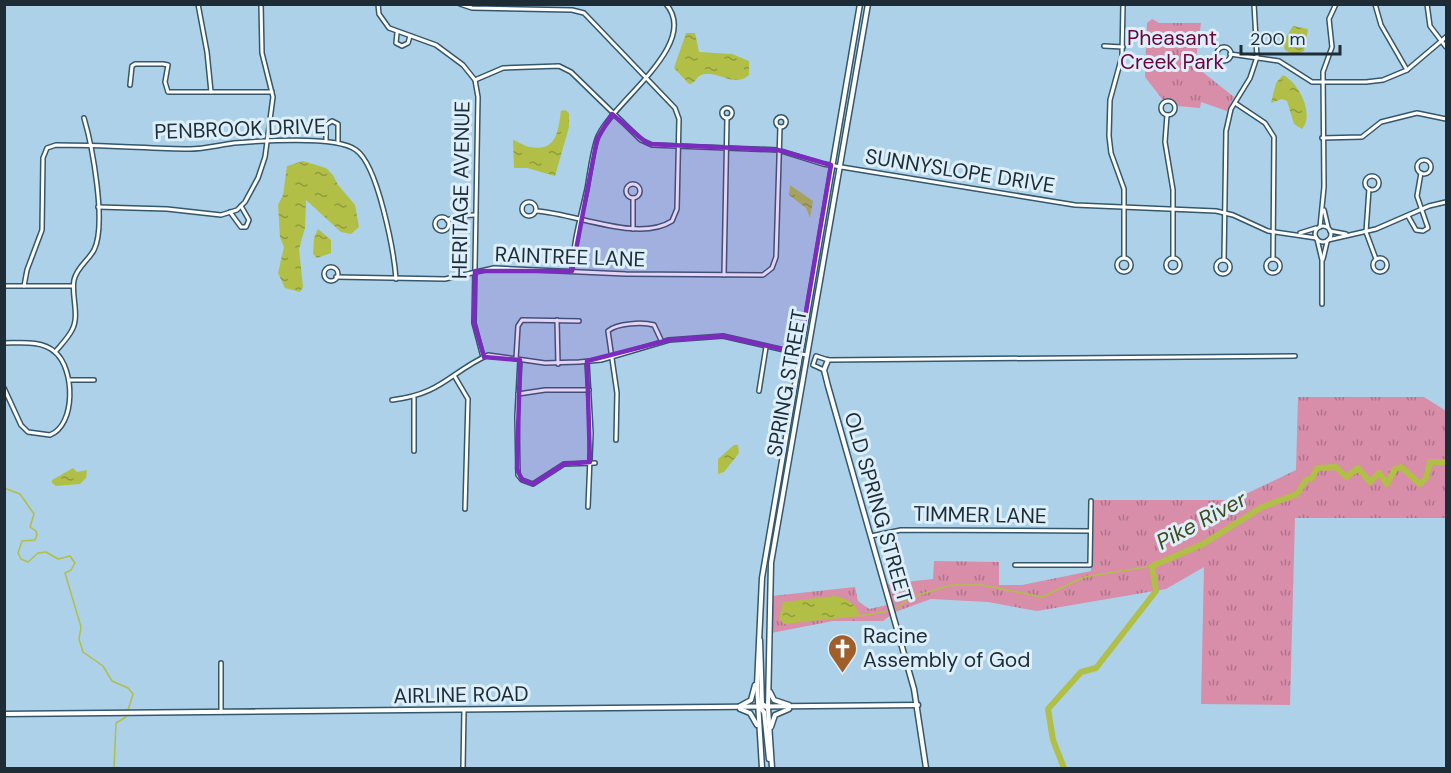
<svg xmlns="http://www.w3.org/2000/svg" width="1451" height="773" font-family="'DM Sans',sans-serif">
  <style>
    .grass { fill: url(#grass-tufts) }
    .water { fill: url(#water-ripples) }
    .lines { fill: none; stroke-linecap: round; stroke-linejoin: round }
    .stream { stroke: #b1bf46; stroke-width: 1.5 }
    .river { stroke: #b1bf46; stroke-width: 6 }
    .street-casing { stroke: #35576b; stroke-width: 6 }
    .secondary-casing { stroke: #35576b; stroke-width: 7 }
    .street { stroke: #fff; stroke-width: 3 }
    .secondary { stroke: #fff; stroke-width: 4 }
    .marked { fill: #7b2cbf; fill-opacity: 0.2; stroke: #7b2cbf; stroke-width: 4.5; stroke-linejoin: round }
    .labels { text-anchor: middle; stroke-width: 6; stroke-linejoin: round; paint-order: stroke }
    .park-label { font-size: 21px; fill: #6b033c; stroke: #dceffb }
    .street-label { font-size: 21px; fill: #1d2c35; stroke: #dceffb }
    .poi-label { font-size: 21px; fill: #1d2c35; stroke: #dceffb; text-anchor: start }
    .water-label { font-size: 22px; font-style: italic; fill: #454b1b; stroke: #dceffb }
  </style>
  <defs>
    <pattern id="grass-tufts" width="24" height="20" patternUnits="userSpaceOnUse" patternTransform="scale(1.5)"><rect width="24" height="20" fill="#d88da9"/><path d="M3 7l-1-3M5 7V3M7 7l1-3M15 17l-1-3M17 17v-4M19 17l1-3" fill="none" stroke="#af738a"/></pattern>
    <pattern id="water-ripples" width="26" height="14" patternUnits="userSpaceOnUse" patternTransform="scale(1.5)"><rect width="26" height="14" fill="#b1bf46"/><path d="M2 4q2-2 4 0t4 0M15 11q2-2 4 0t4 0" fill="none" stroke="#8f9b3b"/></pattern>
  </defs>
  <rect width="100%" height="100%" fill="#acd1e8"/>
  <g class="grass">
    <polygon points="1152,19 1159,23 1201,23 1195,66 1234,97 1227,111 1201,102 1200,108 1177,106 1173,100 1163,100 1145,77 1147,23"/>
    <polygon points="1298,397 1424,397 1446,411 1446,518 1295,518 1290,705 1201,704 1204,567 1166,589 1037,611 988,602 931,599 895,612 883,621 833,621 771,633 772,596 855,587 858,601 869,609 892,604 887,584 933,579 934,561 999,562 999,585 1022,585 1091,571 1092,500 1233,500 1296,470"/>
  </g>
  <g class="water">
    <polygon points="1293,26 1308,29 1304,51 1294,55 1285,50 1283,42"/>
    <path d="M686,33H695L699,52L732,54L749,61V75C733,89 717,69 701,75C695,78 696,83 689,84L674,68Z"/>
    <path d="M1283,75C1298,82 1315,114 1302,129L1294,124L1287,101L1282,99L1271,103L1276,83Z"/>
    <path d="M565,110L569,113V127L555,176L527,168H514L513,140C518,141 523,146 530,147C557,152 558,131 561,111Z"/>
    <polygon points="303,161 326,168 333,175 338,185 355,205 359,227 351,234 341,232 306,200 305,228 299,249 303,287 300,292 285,288 278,273 284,247 280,237 278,205 283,195 287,166"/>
    <polygon points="790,185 813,201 810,218 806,208 789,195"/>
    <polygon points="318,229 331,240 331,253 317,258 313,254 314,238"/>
    <polygon points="734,445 738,445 739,453 724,472 718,474 718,459"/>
    <polygon points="73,468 77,472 87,470 86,478 80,484 56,486 52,483 52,480"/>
    <path d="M833,596C844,596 858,605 860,616L793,623L784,624L779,619L783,602Z"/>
  </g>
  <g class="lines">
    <g class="stream">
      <polyline points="4,488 20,494 34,514 30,527 36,531 37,535 35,540 22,541 18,553 21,559 28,562 38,553 46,552 58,559 70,556 75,563 71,570 65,573 81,627 79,639 83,652 103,666 112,681 128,688 133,694 128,710"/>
      <polyline points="896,608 912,597 951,585 981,585 1042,597 1084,577 1152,566"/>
      <polyline points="860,616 888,611"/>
      <polyline points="114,768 116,723 126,717"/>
    </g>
    <polyline class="river" points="1064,768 1053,740 1048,709 1081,672 1096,668 1156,591 1152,566 1203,544 1262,507 1297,494 1306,480 1312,478 1317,468 1336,467 1346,477 1358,468 1370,482 1379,473 1387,484 1395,469 1401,467 1420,484 1426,478 1430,462 1446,462"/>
    <defs>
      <g id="street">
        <polyline points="198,4 207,52 211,92"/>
        <polyline points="378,4 379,14 389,28 436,45 463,65 475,80 478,97 474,323 483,357"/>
        <path d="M460,4L472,8L572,10L584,13L675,108L679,119L677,209L672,221C638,243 575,213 536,211"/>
        <polyline points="1123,4 1122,56 1110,100 1109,136 1111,153 1124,189 1124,258"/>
        <polyline points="1375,4 1381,25 1407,70"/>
        <polyline points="1427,4 1430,26 1446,47"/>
        <polyline points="397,33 396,43 402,46 408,43 410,36"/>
        <polyline points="1104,46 1123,47"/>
        <circle cx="1224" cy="54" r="7"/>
        <polyline points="1230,54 1279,61 1312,82 1366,82 1383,80 1407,70 1446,37"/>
        <polyline points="475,80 503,68 559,66 571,72 641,140 652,145 778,150 823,164 1075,205 1216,211 1233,215 1268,231 1316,238"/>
        <polyline points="130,85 132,66 135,64 163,64 168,65 165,82 168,92 272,92"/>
        <circle cx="1168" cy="108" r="7"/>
        <polyline points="1235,103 1265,123 1274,137 1273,259"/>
        <circle cx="727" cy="113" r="5"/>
        <polyline points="1167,115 1165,142 1173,190 1173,258"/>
        <circle cx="781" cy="122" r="5"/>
        <polyline points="1322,138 1362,137 1381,122 1417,113 1446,119"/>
        <polyline points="326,140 326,125 332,121 338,124 338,141"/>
        <circle cx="1424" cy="167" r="7"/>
        <circle cx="1372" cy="183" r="7"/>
        <circle cx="633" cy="191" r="7"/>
        <polyline points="1369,189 1366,232 1376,259"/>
        <circle cx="529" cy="209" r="7"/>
        <polyline points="98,207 167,209 221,215 237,210 245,202 258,178 265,157 273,97 262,53 261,4"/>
        <polyline points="1324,210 1328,227"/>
        <polyline points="230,212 241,227 246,227 249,220 241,206"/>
        <polyline points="1408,216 1416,230 1423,231 1428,228 1417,196 1421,173"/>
        <circle cx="442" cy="224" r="7"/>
        <polyline points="447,220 458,216 474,215"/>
        <circle cx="1323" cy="234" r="8"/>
        <polyline points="1320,227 1324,187 1323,72 1332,47 1329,19 1336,4"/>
        <polyline points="633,229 633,198"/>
        <polyline points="1330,231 1346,234"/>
        <polyline points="1300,233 1316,228"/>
        <polyline points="1317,239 1322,260 1322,304"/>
        <polyline points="1328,240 1376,229 1429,206 1446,202"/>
        <circle cx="1124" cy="265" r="7"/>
        <circle cx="1380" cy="265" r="7"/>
        <circle cx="1173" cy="265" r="7"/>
        <polyline points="1323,259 1327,242"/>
        <circle cx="1273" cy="266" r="7"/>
        <polyline points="1224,260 1226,131 1231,109 1250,78 1257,57 1254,4"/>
        <circle cx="1223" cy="267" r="7"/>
        <circle cx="331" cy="274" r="7"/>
        <path d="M572,271C573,243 581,216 587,189C590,172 592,154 597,139C609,104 702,45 666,4"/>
        <polyline points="724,275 727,118"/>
        <polyline points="336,277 445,279 494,268 626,274 763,275 772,268 776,257 780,127"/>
        <polyline points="4,286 73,286"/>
        <path d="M24,286L27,270L42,230L43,158L47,148L56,145C101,145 145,148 189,149C204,149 219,145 234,143C260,141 337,135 356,150C378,165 394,252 396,279"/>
        <polyline points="557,320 558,364"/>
        <path d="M4,343C20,343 42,340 55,352C75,369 76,425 50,435L28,432L21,425L4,388"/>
        <path d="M55,352C61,345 68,338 72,330C80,316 71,295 74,280C77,267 88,261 94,250C107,224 92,145 84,118"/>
        <polyline points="516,359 518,326 522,320 579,321"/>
        <polyline points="520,360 517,416 518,475 522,480 533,484 564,464 595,463"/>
        <polyline points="587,362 591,433 588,507"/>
        <polyline points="824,370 813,365 816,356 828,360 1295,356"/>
        <polyline points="455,377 468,399 465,509"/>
        <polyline points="69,380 94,380"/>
        <polyline points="759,391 766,347"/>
        <polyline points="518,394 545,390 589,390"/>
        <polyline points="414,398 414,451"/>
        <path d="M392,400C442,394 449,373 488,355L545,363L579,362L601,360L669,340L723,336L806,355"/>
        <path d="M616,440L617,393L608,331C617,323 643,322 654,325L662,342"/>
        <polyline points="871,536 901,530 1090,531"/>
        <polyline points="1015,565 1090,565 1091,501"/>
        <polyline points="221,712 221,663"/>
        <polyline points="463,768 464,710"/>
      </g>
      <g id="secondary">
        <polyline points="828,360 824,370 828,386 914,689 926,768"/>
        <polyline points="760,640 762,704 767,707"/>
        <polyline points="770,692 774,700 789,705"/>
        <polyline points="740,706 751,700 755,685"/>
        <polyline points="740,709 750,713 757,725"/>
        <polyline points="761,709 764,712 769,759"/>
        <polyline points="4,714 918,705"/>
        <polyline points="771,727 775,715 789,709"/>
        <polyline points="762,768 757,685 762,578 860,4"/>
        <polyline points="772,768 768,708 771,563 868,4"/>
      </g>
    </defs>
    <use href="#street" class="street-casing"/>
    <use href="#secondary" class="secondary-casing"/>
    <use href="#street" class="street"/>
    <use href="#secondary" class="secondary"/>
  </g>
  <path class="marked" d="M612,114L648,144L778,150L831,165L799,353L723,336L669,340L587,361L590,462L564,464L533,484L522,480L517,469L520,360L484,357L474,323L475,271H572L597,139Z"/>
  <defs>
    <symbol id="church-pin" viewBox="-11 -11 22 30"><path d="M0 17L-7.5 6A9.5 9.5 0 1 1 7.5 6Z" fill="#a05e2b" stroke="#dceffb"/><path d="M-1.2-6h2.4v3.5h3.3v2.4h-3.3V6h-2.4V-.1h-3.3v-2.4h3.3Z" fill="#fff"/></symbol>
  </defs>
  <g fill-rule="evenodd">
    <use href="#church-pin" x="826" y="632" width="33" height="45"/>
  </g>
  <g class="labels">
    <g class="park-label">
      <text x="1172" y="45">Pheasant<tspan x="1172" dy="24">Creek Park</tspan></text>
    </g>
    <g class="street-label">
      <text transform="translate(240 129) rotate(-2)" y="7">PENBROOK DRIVE</text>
      <text transform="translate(960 171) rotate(9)" y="7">SUNNYSLOPE DRIVE</text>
      <text transform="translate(461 190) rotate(-89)" y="7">HERITAGE AVENUE</text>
      <text transform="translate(570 257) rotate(2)" y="7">RAINTREE LANE</text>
      <text transform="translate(787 383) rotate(-80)" y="7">SPRING STREET</text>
      <text transform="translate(878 507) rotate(74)" y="7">OLD SPRING STREET</text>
      <text transform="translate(980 515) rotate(1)" y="7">TIMMER LANE</text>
      <text transform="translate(461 695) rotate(-1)" y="7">AIRLINE ROAD</text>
    </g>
    <g class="poi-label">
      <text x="863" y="643">Racine<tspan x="863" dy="24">Assembly of God</tspan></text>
    </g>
    <g class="water-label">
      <text transform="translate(1201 520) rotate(-28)" y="8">Pike River</text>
    </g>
  </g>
  <rect width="1451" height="773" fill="none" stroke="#1d2c35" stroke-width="12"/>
  <path d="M1241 45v9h99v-9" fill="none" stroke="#1d2c35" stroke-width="3"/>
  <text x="1250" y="45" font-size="18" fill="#1d2c35" stroke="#dceffb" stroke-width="4.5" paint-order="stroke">200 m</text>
</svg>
